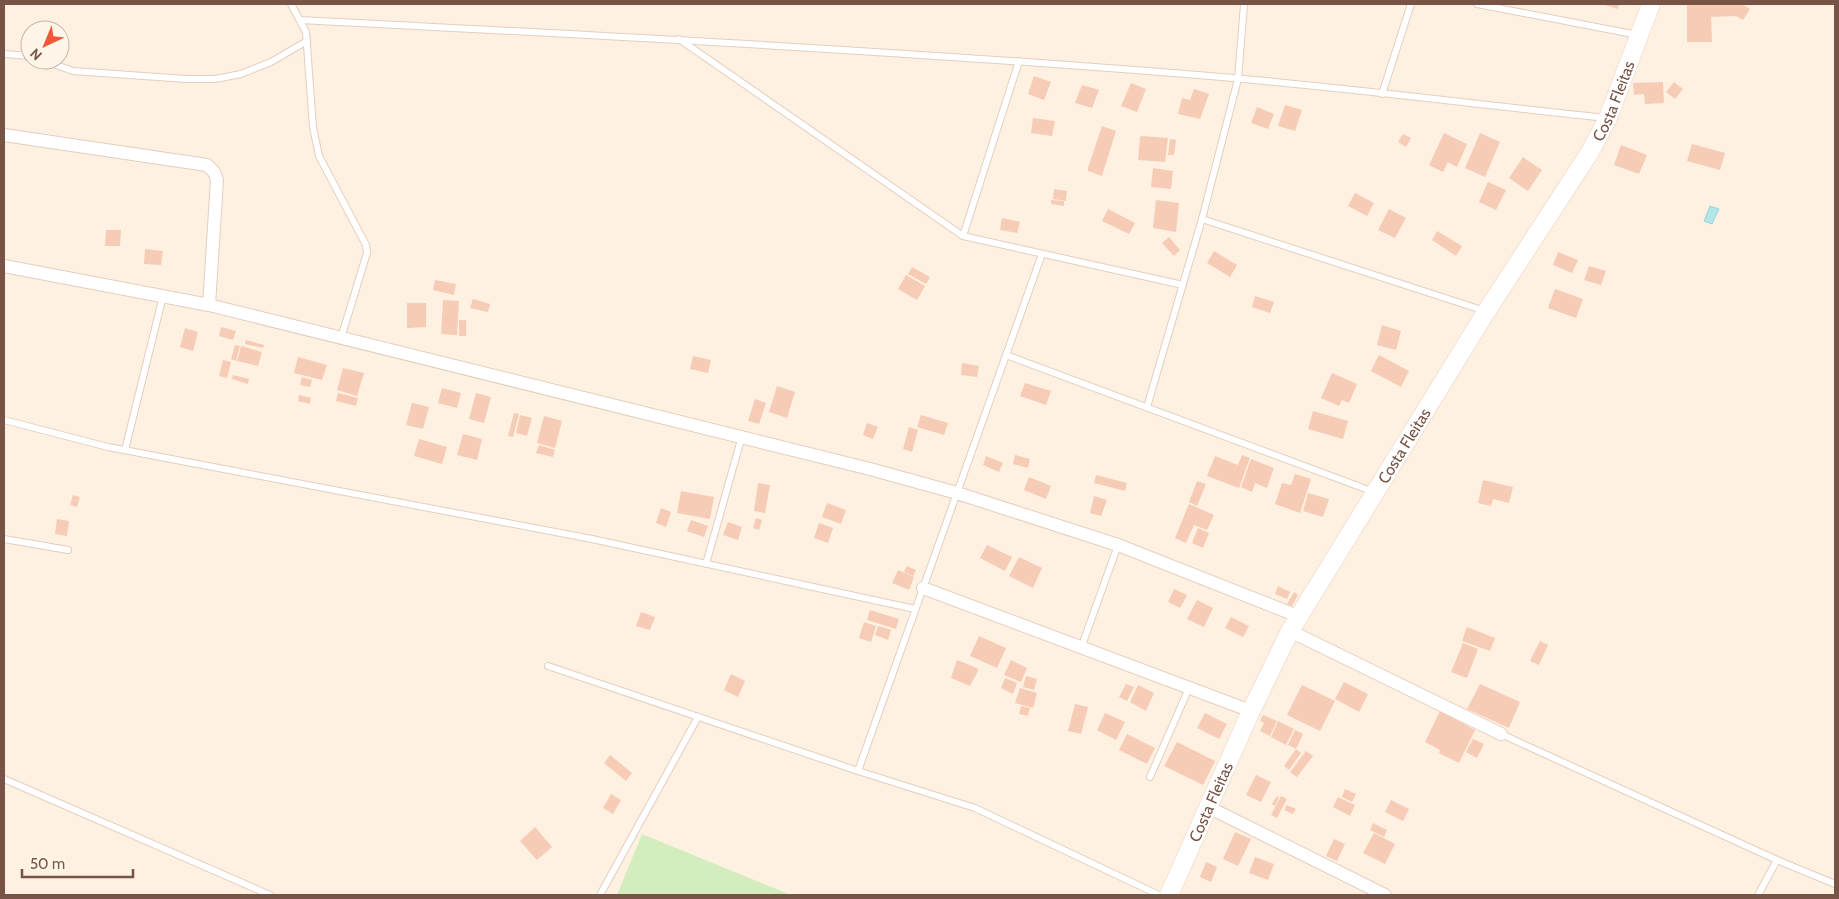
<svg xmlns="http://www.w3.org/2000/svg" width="1839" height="899" font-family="Cabin,sans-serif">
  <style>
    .green { fill: #d4edbe }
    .water { fill: #b4e5e9; stroke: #99d6dc }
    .building { fill: #f6ccb6 }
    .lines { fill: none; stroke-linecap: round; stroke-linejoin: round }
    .lane-casing { stroke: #e5cebf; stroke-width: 8 }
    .street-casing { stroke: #e5cebf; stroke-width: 14 }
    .secondary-casing { stroke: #ebcfbb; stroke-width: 19 }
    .lane { stroke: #fff; stroke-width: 6 }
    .street { stroke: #fff; stroke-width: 12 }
    .secondary { stroke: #fff; stroke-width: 18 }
    .labels { text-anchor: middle; stroke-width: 4.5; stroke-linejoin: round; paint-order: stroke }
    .street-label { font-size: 16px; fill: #785446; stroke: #fff5e9 }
  </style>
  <rect width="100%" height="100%" fill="#fef1e1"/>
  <polygon class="green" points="642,834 791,895 617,895"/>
  <polygon class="water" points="1710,206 1719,209 1712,224 1704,221"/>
  <g class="building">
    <polygon points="1602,4 1619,4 1618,9"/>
    <polygon points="1687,4 1742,4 1750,9 1743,20 1736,16 1711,17 1712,42 1687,42"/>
    <polygon points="1034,76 1051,82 1044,100 1028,94"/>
    <polygon points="1663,82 1664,103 1645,104 1644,94 1634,95 1633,83"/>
    <polygon points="1674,82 1683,89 1675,99 1666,92"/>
    <polygon points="1131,83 1146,89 1137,112 1121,106"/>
    <polygon points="1082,85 1099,90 1092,108 1075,103"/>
    <polygon points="1194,89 1209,94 1200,119 1178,114 1182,98 1190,100"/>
    <polygon points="1285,105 1302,110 1295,131 1278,126"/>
    <polygon points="1257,107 1274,114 1268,129 1251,123"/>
    <polygon points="1033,118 1055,121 1052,136 1031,133"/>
    <polygon points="1102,126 1116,131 1102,176 1088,171 1088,168"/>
    <polygon points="1444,133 1467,144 1457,167 1448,162 1443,172 1429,165"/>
    <polygon points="1480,133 1500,142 1485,177 1465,168"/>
    <polygon points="1403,134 1411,138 1406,147 1398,142"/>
    <polygon points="1142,136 1168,138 1165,162 1138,160 1140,137"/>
    <polygon points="1170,139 1176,140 1174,155 1168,155"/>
    <polygon points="1692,144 1725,153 1720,170 1687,161"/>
    <polygon points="1621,145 1647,155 1639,174 1614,165"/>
    <polygon points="1523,157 1542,170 1528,191 1509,178"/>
    <polygon points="1153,168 1173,171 1171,189 1151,187"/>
    <polygon points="1488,182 1506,190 1496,210 1479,202"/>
    <polygon points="1054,189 1067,191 1066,201 1053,199"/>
    <polygon points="1355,193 1374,203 1367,216 1348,206"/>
    <polygon points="1051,200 1064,201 1064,206 1051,204"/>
    <polygon points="1156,200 1179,203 1176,232 1153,228"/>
    <polygon points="1108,209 1135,223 1129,234 1102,221"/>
    <polygon points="1389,209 1406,218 1395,238 1378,230"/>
    <polygon points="1002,218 1020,222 1017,233 1000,230"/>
    <polygon points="106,230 121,230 120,246 105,246"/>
    <polygon points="1437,231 1462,246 1456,256 1432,240"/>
    <polygon points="1169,237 1180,250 1174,256 1162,243"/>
    <polygon points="145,249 163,251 161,265 144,264"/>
    <polygon points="1214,251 1237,265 1230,277 1207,263"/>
    <polygon points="1558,252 1578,260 1572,273 1553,265"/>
    <polygon points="1589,266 1606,271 1601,285 1584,280"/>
    <polygon points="912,267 930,277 926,284 908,274"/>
    <polygon points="906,275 925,286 917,300 898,289"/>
    <polygon points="435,280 456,284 454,295 433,290"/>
    <polygon points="1555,289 1583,299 1576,318 1548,308"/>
    <polygon points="1255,296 1274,302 1270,313 1252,307"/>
    <polygon points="473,299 490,304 488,312 470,308"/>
    <polygon points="443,300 459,301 457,335 441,334"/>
    <polygon points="407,303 426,303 426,327 407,328"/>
    <rect x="459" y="320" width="7" height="16"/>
    <polygon points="1382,325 1401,331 1396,350 1377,345"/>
    <polygon points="221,327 236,331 233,340 219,336"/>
    <polygon points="185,328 198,332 193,351 180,347"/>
    <polygon points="246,340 264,345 263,348 245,344"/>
    <polygon points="235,345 240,346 236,361 231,359"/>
    <polygon points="241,346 262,352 258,366 237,361"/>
    <polygon points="1379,355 1409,371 1401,387 1371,371"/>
    <polygon points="693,356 711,360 708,373 690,369"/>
    <polygon points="298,357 327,365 322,380 294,373"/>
    <polygon points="223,360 231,362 227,378 219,376"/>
    <polygon points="962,363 979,366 977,377 961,375"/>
    <polygon points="343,368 364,373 357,396 337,390"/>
    <polygon points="1332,373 1357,384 1349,403 1342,400 1339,406 1321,398"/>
    <polygon points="233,375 249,379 248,384 232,379"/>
    <polygon points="302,377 312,380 310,387 300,385"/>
    <polygon points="1025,383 1051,391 1046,405 1020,396"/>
    <polygon points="777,386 795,392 787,418 769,412"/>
    <polygon points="442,388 461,393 457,408 438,403"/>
    <polygon points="338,393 358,398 356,406 336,401"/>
    <polygon points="476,393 491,397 484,423 469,419"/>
    <polygon points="299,395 311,398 310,404 298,401"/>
    <polygon points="755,399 766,403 759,424 748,421"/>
    <polygon points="412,403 429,407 423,429 406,425"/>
    <polygon points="1313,411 1348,421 1343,439 1308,429"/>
    <polygon points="514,413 519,414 513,437 508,436"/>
    <polygon points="520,415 532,418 527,436 516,433"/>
    <polygon points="921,415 948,423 944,435 917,427"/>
    <polygon points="544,416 562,421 555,448 537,443"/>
    <polygon points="867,423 878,427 873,439 863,435"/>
    <polygon points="909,427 918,430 912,452 903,449"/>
    <polygon points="463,434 482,439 477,460 457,455"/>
    <polygon points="419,439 447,447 442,464 414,456"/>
    <polygon points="539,445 555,450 553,457 536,453"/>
    <polygon points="1015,455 1030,459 1028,468 1013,464"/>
    <polygon points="1242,455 1250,458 1239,488 1207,476 1215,456 1238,465"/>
    <polygon points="986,456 1003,463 999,472 983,465"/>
    <polygon points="1251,459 1274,468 1267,488 1255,483 1252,492 1241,487"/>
    <polygon points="1295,474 1311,479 1300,513 1275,504 1282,483 1291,485"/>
    <polygon points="1096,475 1127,483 1125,491 1094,483"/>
    <polygon points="1029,477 1051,486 1046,499 1024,490"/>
    <polygon points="1483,480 1513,487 1509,503 1493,499 1491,506 1478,503"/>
    <polygon points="1197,481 1206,484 1197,506 1189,502"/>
    <polygon points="758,483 770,485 765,513 754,511"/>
    <polygon points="681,491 714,497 710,519 677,513"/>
    <polygon points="1308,493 1329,499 1323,517 1303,511"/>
    <polygon points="73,495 80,497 77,507 70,505"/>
    <polygon points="1094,496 1107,500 1101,516 1090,513"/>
    <polygon points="827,503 846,510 841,524 822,517"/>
    <polygon points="1189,504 1214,515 1207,530 1194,525 1186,543 1175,538"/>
    <polygon points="661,508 671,512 666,527 656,523"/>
    <polygon points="756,518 762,520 759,530 753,528"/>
    <polygon points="57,519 69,521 67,536 55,534"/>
    <polygon points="691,520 708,526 704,537 687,531"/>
    <polygon points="728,522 742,527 738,540 723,535"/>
    <polygon points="819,523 833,528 828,543 814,538"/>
    <polygon points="1198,528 1209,533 1203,548 1192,543"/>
    <polygon points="987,545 1012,557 1005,571 980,558"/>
    <polygon points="1019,557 1042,568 1033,588 1009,576"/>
    <polygon points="907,566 916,570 913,576 904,572"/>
    <polygon points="898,570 914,577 909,590 892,583"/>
    <polygon points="1278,586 1290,592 1287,599 1275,594"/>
    <polygon points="1174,589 1187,595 1180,608 1168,602"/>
    <polygon points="1294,592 1298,595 1292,606 1287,604"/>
    <polygon points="1197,600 1213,608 1204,627 1187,619"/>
    <polygon points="870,610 899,619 896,629 867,620"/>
    <polygon points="641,612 655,617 650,630 636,626"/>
    <polygon points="1231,617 1249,626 1243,637 1225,628"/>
    <polygon points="864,622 876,626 871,642 859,638"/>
    <polygon points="878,626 891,630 888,640 875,635"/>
    <polygon points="1467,627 1495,638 1490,651 1462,641"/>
    <polygon points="979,636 1006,648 997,668 970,656"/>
    <polygon points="1540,641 1548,645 1539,665 1530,661"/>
    <polygon points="1463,643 1478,649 1467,678 1451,672"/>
    <polygon points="957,660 977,668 978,671 970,686 951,678"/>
    <polygon points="1011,660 1027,668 1021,682 1004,675"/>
    <polygon points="731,674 745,681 738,697 724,690"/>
    <polygon points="1026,676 1037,679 1034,690 1023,687"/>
    <polygon points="1005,678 1017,683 1013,694 1001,688"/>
    <polygon points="1344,682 1368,694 1359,712 1335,699"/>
    <polygon points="1126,684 1134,687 1127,701 1119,697"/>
    <polygon points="1480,684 1520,702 1509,728 1467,709"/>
    <polygon points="1138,685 1154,693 1146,711 1130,702"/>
    <polygon points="1302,685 1335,701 1320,731 1287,715"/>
    <polygon points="1020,688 1037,693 1033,708 1015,703"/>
    <polygon points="1075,704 1088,707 1081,734 1068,731"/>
    <polygon points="1021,706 1030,708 1028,716 1019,714"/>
    <polygon points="1440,711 1475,730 1459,763 1439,753 1440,750 1425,742"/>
    <polygon points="1105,713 1125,722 1116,740 1097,730"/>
    <polygon points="1205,713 1227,724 1219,739 1197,728"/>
    <polygon points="1263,715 1277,721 1270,736 1260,731 1264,723 1260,721"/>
    <polygon points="1278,721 1294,729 1286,745 1271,737"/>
    <polygon points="1295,730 1303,734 1296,749 1288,745"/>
    <polygon points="1127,734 1155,748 1147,764 1119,750"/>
    <polygon points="1473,739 1484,744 1477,758 1466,752"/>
    <polygon points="1177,742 1215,761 1203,785 1164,766"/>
    <polygon points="1296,749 1301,753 1289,770 1284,766"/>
    <polygon points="1306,751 1313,756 1297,777 1290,772"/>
    <polygon points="610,755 632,773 626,781 604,763"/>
    <polygon points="1256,775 1271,782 1261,802 1246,795"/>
    <polygon points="1345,789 1356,794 1352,802 1342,797"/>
    <polygon points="611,794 621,800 613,814 603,808"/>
    <polygon points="1277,796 1279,797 1275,806 1272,804"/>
    <polygon points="1281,796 1287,799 1277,818 1271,815"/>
    <polygon points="1338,797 1355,805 1350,816 1333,807"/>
    <polygon points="1391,800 1409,809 1403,821 1385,812"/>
    <polygon points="1287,805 1296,809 1293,814 1284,810"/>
    <polygon points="1373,823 1387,830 1384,837 1370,830"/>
    <polygon points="535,827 552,847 537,860 520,841"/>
    <polygon points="1235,832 1251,839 1238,866 1223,859"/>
    <polygon points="1374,833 1395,844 1385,864 1363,853"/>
    <polygon points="1334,839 1345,844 1337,861 1326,856"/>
    <polygon points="1255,857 1274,864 1268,880 1249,873"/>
    <polygon points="1206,862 1217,867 1211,882 1200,877"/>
  </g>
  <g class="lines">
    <defs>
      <g id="lane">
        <polyline points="291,4 306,32 313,127 319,156 366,245 367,253 341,338"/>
        <polyline points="1477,4 1638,35"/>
        <path d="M300,20C611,36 923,52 1233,78C1358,89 1483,105 1607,118"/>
        <polyline points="679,39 963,236 1183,285"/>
        <polyline points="4,54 30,56"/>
        <polyline points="42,60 73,71 186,79 215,79 241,74 271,62 307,41"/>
        <polyline points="1382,94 1411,4"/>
        <polyline points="1202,219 1485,311"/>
        <polyline points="963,236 1019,61"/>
        <polyline points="1006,355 1374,492"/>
        <polyline points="1147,407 1202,219 1238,79 1244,4"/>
        <polyline points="4,420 108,447 592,539 915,609"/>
        <polyline points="125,450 163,296"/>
        <polyline points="4,539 68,550"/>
        <polyline points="706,564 742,436"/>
        <polyline points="1081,648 1118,545"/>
        <polyline points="548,666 858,771 975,808 1159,895"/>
        <polyline points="1501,734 1777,860 1835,884"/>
        <polyline points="858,771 1042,254"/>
        <polyline points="1150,777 1189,688"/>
        <polyline points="4,779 270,895"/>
        <polyline points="600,895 698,717"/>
        <polyline points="1758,895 1777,860"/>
      </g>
      <g id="street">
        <polyline points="4,135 207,165 214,172 217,180 209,305"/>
        <polyline points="4,266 209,305 870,469 957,493 1118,545 1298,616"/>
        <polyline points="923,588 1251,711"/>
        <polyline points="1290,631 1501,734"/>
        <polyline points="1208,807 1385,895"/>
      </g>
      <g id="secondary">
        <path id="s1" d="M1169,895L1251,711L1290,631L1486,312L1590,152L1608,118L1651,4"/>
      </g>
    </defs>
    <use href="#lane" class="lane-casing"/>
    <use href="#street" class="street-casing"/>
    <use href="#secondary" class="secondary-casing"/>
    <use href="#lane" class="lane"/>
    <use href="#street" class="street"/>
    <use href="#secondary" class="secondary"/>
  </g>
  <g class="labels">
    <g class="street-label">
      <text dy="6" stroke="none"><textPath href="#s1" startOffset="912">Costa Fleitas</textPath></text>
      <text dy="6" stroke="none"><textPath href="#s1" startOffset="508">Costa Fleitas</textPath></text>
      <text dy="6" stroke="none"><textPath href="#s1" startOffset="102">Costa Fleitas</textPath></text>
    </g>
  </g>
  <rect width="1839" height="899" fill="none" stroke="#785446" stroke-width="10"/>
  <g transform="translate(45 45) rotate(224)"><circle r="24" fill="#fff5e9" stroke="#c9b5a8"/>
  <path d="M0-4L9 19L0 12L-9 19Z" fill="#f3583b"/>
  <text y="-8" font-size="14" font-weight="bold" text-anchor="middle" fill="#785446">N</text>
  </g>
  <path d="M22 869v8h111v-8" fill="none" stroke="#785446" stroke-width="2.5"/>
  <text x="30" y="869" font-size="15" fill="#785446" stroke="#fff5e9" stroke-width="4" paint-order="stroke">50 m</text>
</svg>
